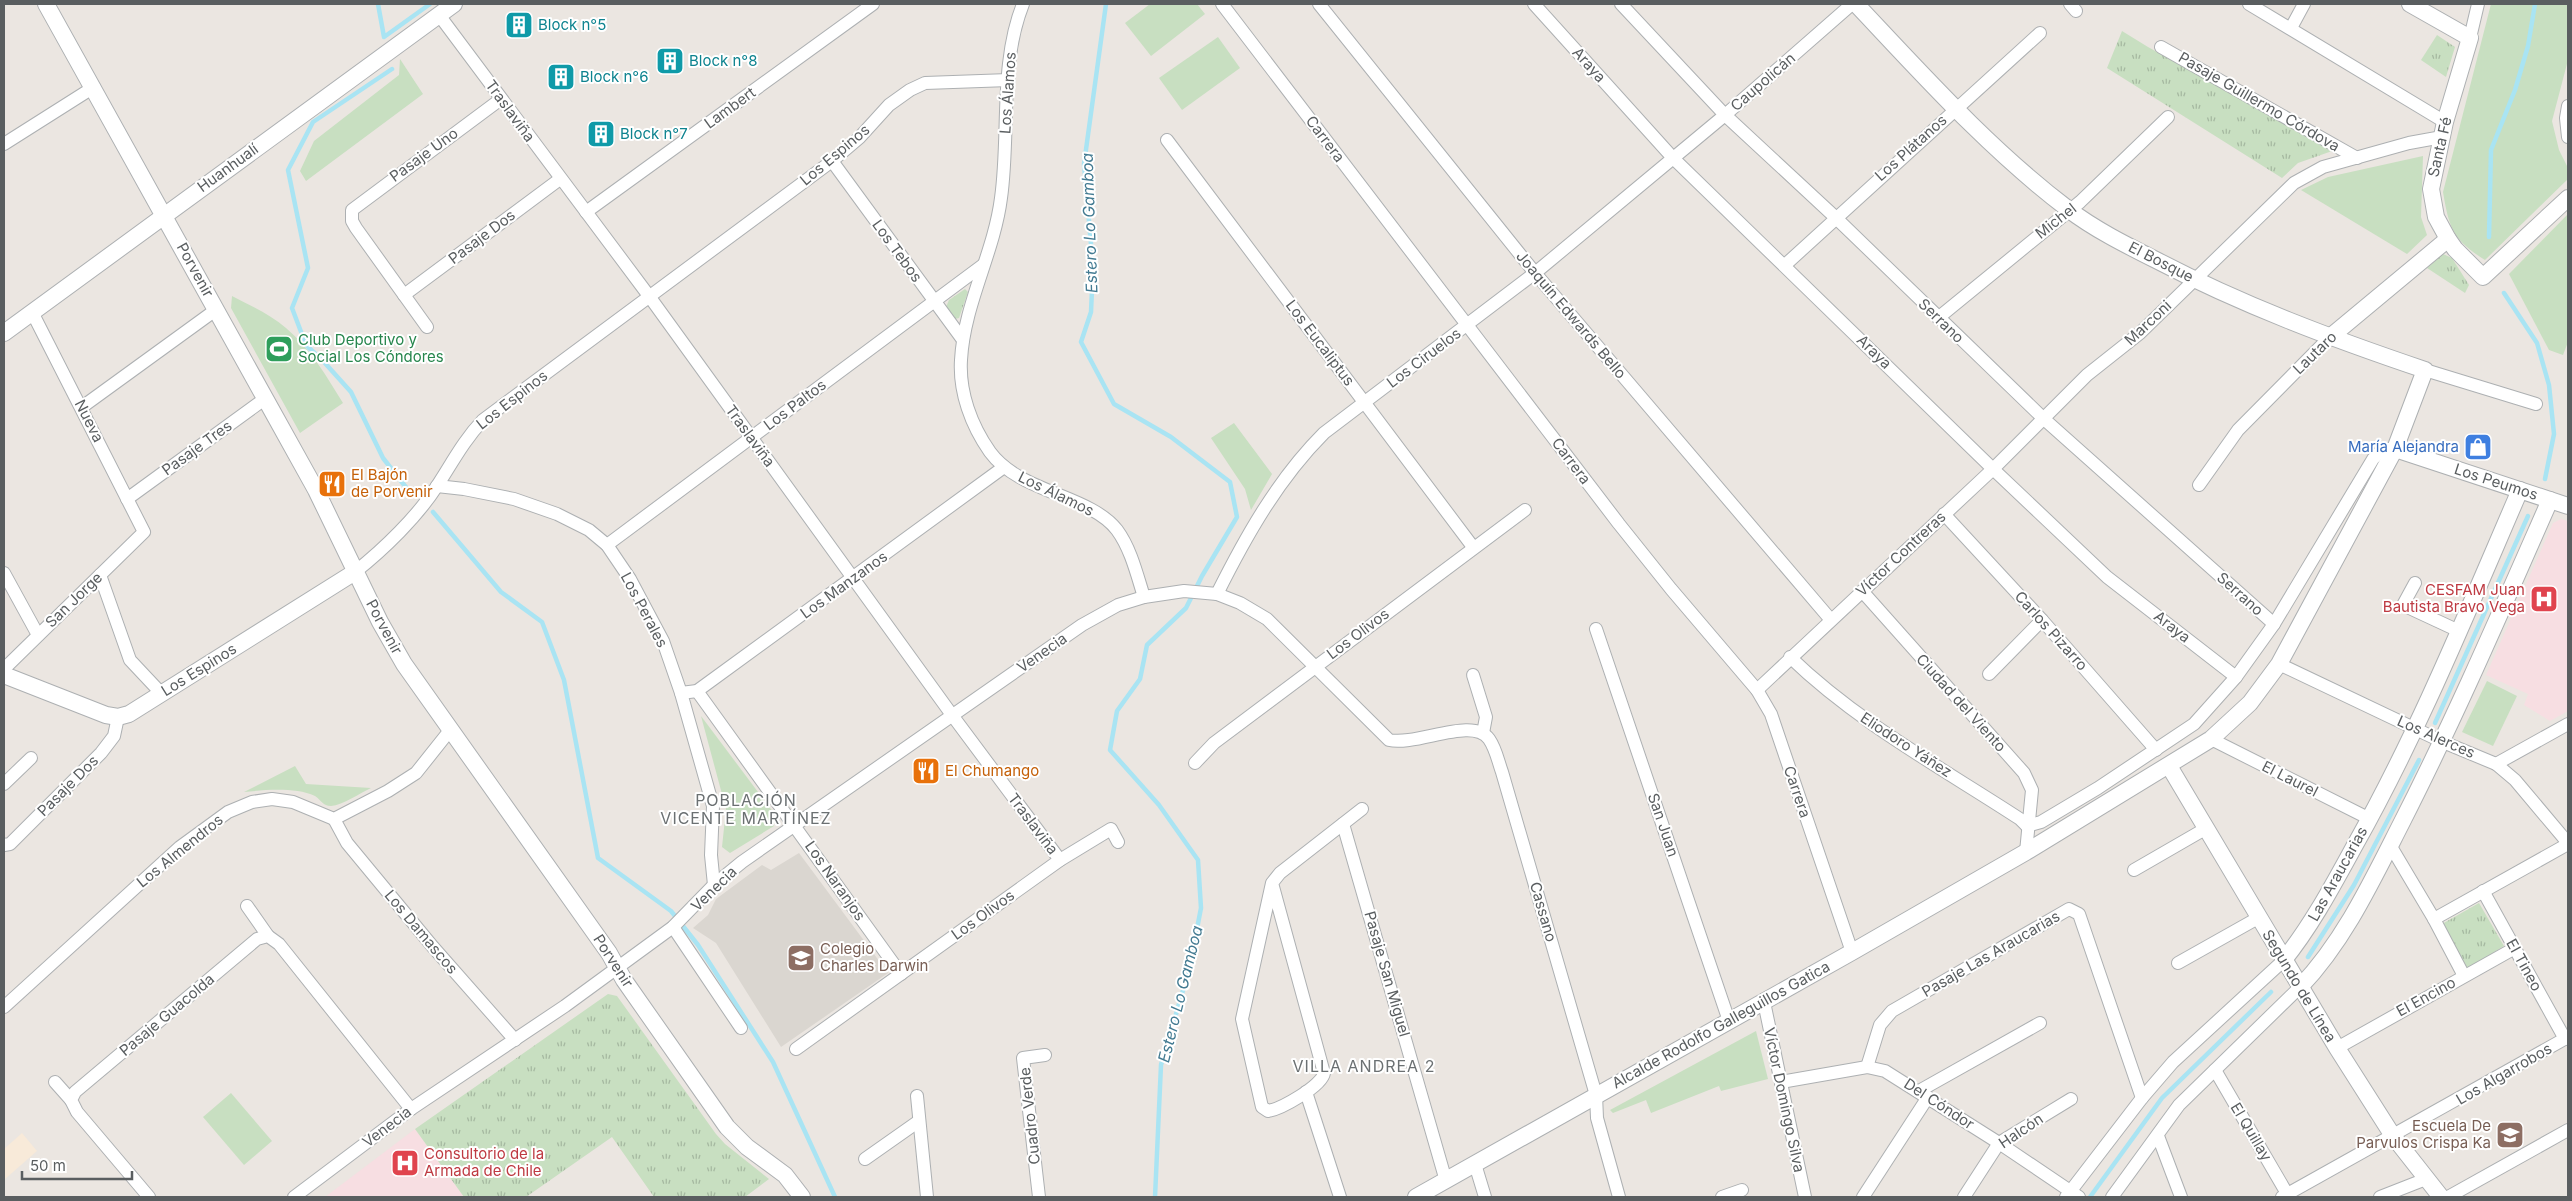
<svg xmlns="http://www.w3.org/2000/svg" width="2572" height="1201" font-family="Inter,sans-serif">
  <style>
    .commercial { fill: #f8ead9 }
    .education { fill: #dad6d0 }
    .medical { fill: #f7dee2 }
    .grass { fill: url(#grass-tufts) }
    .park { fill: #c8dfc1 }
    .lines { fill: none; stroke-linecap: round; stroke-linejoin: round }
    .stream { stroke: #a9e4f3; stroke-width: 4.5 }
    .minor-casing { stroke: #adb0b2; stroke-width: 14 }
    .tertiary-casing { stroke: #adb0b2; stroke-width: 18 }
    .minor { stroke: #fff; stroke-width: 12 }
    .tertiary { stroke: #fff; stroke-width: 16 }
    .labels { text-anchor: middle; stroke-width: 4; stroke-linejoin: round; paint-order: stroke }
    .culture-label { font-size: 15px; fill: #0d838f; stroke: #fff; text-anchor: start }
    .street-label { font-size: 15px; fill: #5a5e60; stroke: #fff }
    .leisure-label { font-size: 15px; fill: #27864d; stroke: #fff; text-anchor: start }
    .shop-label { font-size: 15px; fill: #366cbe; stroke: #fff; text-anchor: end }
    .food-label { font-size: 15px; fill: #c56008; stroke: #fff; text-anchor: start }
    .health-label { font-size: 15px; fill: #be3a42; stroke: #fff; text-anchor: end }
    .education-label { font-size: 15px; fill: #785e54; stroke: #fff; text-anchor: start }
    .water-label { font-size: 16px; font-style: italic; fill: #437b92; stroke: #fff }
    .neighbourhood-label { font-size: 16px; letter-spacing: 1px; fill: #6b7072; stroke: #fff }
  </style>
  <defs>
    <pattern id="grass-tufts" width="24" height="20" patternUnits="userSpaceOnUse" patternTransform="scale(1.25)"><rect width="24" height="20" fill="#c8dfc1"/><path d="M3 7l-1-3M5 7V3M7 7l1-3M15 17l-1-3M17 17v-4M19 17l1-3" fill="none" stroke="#a5b8a0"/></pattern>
  </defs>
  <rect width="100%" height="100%" fill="#ebe6e1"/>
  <polygon class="commercial" points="22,1133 37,1151 4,1180 4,1149"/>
  <polygon class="education" points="799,853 888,973 781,1047 716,943 693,928 708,915 716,899 762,865 771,870"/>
  <g class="medical">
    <polygon points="2561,519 2568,521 2568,711 2550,721 2524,705 2528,694 2486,675 2553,523"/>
    <polygon points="415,1129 464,1197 325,1197"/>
  </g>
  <g class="grass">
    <polygon points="2122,31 2148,47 2335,150 2298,163 2282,178 2107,68"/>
    <polygon points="2437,35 2455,47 2446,77 2421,60"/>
    <polygon points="2443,254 2452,258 2469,285 2465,293 2427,268"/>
    <polygon points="965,289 968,292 959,318 955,319 946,307 949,300"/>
    <polygon points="2479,903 2504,946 2466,970 2442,924"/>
    <polygon points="608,994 617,996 716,1134 725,1144 769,1179 745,1197 654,1197 612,1137 526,1197 464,1197 415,1129"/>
  </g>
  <g class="park">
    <polygon points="1150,4 1197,4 1205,14 1151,56 1125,23"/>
    <path d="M2491,4H2568V60L2552,121L2559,150L2568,168V179L2485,260C2453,240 2449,228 2443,192Z"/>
    <polygon points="1218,37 1240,68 1182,110 1159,78"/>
    <polygon points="400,59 423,94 306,181 300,171 314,141 399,75"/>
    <polygon points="2423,156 2421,217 2427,235 2407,254 2301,190 2328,177"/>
    <polygon points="2568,214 2568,342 2563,355 2549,350 2509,274"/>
    <path d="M232,296C251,306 270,314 286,328C310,348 327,377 343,403L300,433L231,308Z"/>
    <polygon points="1234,423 1272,474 1251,510 1245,489 1211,438"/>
    <polygon points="2487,681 2517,696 2493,746 2462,732"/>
    <polygon points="701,716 773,812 774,826 730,853 722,847 726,809"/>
    <path d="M295,766L306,784L371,788C360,793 343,805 331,806C323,806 321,800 315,796C295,787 265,790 244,792Z"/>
    <polygon points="1756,1031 1768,1079 1721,1091 1719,1086 1651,1113 1646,1100 1613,1113 1610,1110"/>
    <polygon points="231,1093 272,1141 244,1165 203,1117"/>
  </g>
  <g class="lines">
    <g class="stream">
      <polyline points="378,4 384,37 430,4"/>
      <polyline points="1106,4 1084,164 1093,267 1091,312 1081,342 1114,404 1171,437 1230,482 1237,517 1202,576 1186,608 1147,645 1140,679 1117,711 1110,750 1159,805 1198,860 1201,908 1189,970 1161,1065 1155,1197"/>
      <polyline points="392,69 313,122 288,170 308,268 292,308 306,345 324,362 351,392 383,458 412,495"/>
      <polyline points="2489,237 2491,150 2515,90 2528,46 2535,4"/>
      <polyline points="2504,293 2537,343 2549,385 2554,434 2545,479"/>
      <polyline points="433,512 501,592 542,622 564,680 598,858 671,911 698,945 773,1062 835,1197"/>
      <polyline points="2435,723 2528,516"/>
      <polyline points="2308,957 2354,885 2419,760"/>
      <polyline points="2090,1197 2162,1098 2271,992"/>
    </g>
    <defs>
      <g id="minor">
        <path d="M1023,4C999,64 1010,135 1001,198C994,253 964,304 961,360C959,392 971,425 990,452C1020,493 1090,495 1117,530C1131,549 1137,575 1144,597"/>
        <polyline points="1222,4 1619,524 1671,589 1757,690 1771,714 1852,952"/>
        <polyline points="1319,4 1535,273 1831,620"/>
        <polyline points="1534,4 1673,158 1993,469 2107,577 2236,677"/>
        <polyline points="1621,4 1725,115 1835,217 2044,419 2274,624"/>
        <polyline points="2070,4 2076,11"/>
        <polyline points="2249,4 2445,122"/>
        <polyline points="439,15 649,296 952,715 1060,860"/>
        <polyline points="2291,28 2304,4"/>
        <polyline points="2470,38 2478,4"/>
        <polyline points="2161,47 2357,158"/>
        <polyline points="2568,106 2566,118 2568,137"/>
        <polyline points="1167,140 1473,547"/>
        <polyline points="4,144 94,87"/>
        <polyline points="832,161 963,340"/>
        <polyline points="586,212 873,4"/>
        <polyline points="1785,265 2040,33"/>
        <polyline points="404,295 560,179"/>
        <polyline points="1938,318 2080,202 2168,117"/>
        <polyline points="427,327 356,228 352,221 352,210 501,99"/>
        <polyline points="2425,370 2536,404"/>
        <polyline points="82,407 217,309"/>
        <polyline points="2199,485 2238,430 2329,338"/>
        <polyline points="437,486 464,489 514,499 557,514 589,530 607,545 630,579 663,641 681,693 713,806 711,855 714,885"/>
        <polyline points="127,499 266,398"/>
        <polyline points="1944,514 2042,620 2156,750"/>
        <polyline points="607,545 983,265"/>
        <path d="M355,572C384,549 417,517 437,486C452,463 464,440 483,420L832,161L859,138L889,105L910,90L925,83L1009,80"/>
        <polyline points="4,573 38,635"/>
        <polyline points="100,575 130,660 161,693"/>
        <polyline points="2415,583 2403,605 2459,631"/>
        <polyline points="1862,591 2024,773 2032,790 2026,852"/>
        <path d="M1217,594C1246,536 1278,479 1324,433L1535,273L1725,115L1852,4"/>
        <polyline points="1596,629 1729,1021"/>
        <path d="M1790,657C1857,722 1942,768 2020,819L2027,826"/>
        <polyline points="2279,664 2443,742 2496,764 2515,780 2568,843"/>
        <polyline points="4,669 144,532 32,312"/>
        <polyline points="1989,674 2042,620"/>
        <polyline points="1473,675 1486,717 1483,733"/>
        <polyline points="1757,690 1993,469 2087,375 2140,333 2294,183 2323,167 2409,143 2442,137"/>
        <polyline points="697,691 901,974"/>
        <polyline points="681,693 697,691 1004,467"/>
        <polyline points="2211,739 2370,819"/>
        <polyline points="1195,763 1214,743 1525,510"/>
        <polyline points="2496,764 2568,724"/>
        <polyline points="4,784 31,758"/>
        <polyline points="334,819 347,843 433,947 515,1040"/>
        <polyline points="1343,824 1446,1181"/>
        <polyline points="2027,826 2041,822 2098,788 2194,724 2236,677 2274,624 2373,459 2383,449 2395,449"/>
        <polyline points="4,845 10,844 101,753 114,736 118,717"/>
        <polyline points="2390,845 2434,919 2464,976"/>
        <polyline points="2134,870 2205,829"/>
        <path d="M1272,883L1242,1019L1262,1107L1268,1111C1281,1109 1322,1086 1324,1073L1272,883L1280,873L1362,809"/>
        <polyline points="2483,891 2565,1039"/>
        <polyline points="247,906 268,936"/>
        <polyline points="2434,919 2568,844"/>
        <polyline points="673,927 741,1028"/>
        <polyline points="2178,963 2258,918"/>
        <polyline points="1764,1002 1805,1197"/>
        <polyline points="4,1007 180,847 228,812 252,802 272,799 293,802 334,819 388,791 416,773 451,729"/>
        <polyline points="2337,1048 2515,948"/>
        <polyline points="796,1049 1060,860 1111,829 1118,842"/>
        <polyline points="1867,1067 1880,1025 1892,1011 2069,909 2079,914 2142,1098"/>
        <polyline points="2215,1070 2289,1197"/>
        <polyline points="55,1082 71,1100"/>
        <polyline points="1781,1082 1867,1067 1885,1071 1999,1143 2079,1197"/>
        <polyline points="1919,1091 2040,1023"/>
        <polyline points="1306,1092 1340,1197"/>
        <polyline points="917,1096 927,1197"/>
        <polyline points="2158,1136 2181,1197"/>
        <polyline points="865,1159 919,1121"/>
        <polyline points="1475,1164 1485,1197"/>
        <polyline points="149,1197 77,1112 71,1100 75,1092 257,939 268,936 279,944 411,1109"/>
        <path d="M294,1197L411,1109L565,1006L673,927L714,885L742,862L1082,625L1118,605L1144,597L1184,591L1217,594L1240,603L1267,619L1389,740C1417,746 1473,716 1489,739C1496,749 1498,761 1502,772L1596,1095L1597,1118L1619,1197"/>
        <polyline points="1039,1197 1023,1058 1045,1055"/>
        <polyline points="1722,1197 1742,1190"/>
        <polyline points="1863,1197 1928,1097"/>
        <polyline points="1964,1197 1999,1143 2071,1099"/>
        <polyline points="2066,1197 2142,1098 2173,1062 2283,961"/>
        <polyline points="2112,1197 2179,1105 2300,987"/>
        <polyline points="2282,1197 2568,1037"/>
        <polyline points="2380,1197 2426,1179"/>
        <polyline points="2448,1197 2568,1130"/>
      </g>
      <g id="tertiary">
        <polyline points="46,4 316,490 380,622 404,664 609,953 624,980 727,1127 747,1147 785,1175 802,1197"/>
        <polyline points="2410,4 2470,38 2445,122 2431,189 2436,217 2448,239 2455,249 2483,277 2568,198"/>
        <polyline points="4,333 454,4"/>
        <polyline points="2329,338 2448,239"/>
        <polyline points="2395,449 2568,506"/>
        <polyline points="4,675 106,715 118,717 129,714 355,572"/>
        <polyline points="2169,766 2337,1048 2393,1136 2441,1197"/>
        <path d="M2283,961C2312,925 2333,885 2355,845C2419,731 2468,610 2520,490"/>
        <path d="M2300,987C2344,941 2372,881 2401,824C2455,718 2502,609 2550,500"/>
        <path d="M1416,1197L1852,952L2026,852L2211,739L2250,703L2279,664L2395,449L2425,370C2333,339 2242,305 2156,260C2126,245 2094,229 2068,209C1989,149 1923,75 1856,4"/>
      </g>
    </defs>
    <use href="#minor" class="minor-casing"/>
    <use href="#tertiary" class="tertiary-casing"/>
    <use href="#minor" class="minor"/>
    <use href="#tertiary" class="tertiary"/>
  </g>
  <defs>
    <symbol id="building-square" viewBox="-11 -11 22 22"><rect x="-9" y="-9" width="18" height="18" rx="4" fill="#0f9aa8" stroke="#fff"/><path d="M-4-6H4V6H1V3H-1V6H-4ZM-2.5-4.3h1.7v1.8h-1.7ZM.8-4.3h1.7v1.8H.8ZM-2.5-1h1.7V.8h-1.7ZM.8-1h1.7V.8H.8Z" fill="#fff"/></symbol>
    <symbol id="stadium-square" viewBox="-11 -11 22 22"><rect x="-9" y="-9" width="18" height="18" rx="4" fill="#2e9e5b" stroke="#fff"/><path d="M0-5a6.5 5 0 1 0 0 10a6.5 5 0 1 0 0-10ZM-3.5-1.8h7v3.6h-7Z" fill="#fff"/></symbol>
    <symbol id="shop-square" viewBox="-11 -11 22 22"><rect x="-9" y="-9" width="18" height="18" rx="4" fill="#3f7fe0" stroke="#fff"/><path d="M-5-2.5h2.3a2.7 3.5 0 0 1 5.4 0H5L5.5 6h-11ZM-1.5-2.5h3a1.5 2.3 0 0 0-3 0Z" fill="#fff"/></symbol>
    <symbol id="restaurant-square" viewBox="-11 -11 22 22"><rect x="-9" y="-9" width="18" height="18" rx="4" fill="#e8710a" stroke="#fff"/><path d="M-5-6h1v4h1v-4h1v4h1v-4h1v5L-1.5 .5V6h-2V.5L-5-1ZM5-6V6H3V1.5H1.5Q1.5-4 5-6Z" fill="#fff"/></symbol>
    <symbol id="hospital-square" viewBox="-11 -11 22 22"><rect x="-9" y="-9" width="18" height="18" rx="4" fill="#e0444e" stroke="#fff"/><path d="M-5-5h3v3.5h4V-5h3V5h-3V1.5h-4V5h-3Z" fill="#fff"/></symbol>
    <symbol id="school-square" viewBox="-11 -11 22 22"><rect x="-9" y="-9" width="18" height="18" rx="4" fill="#8d6e63" stroke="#fff"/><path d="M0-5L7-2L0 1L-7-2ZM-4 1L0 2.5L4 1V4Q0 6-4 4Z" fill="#fff"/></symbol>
  </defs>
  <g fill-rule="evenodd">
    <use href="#building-square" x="503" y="9" width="32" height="32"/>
    <use href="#building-square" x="654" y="45" width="32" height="32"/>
    <use href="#building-square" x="545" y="61" width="32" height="32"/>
    <use href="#building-square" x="585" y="118" width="32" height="32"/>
    <use href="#stadium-square" x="263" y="333" width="32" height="32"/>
    <use href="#shop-square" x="2462" y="431" width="32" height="32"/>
    <use href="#restaurant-square" x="316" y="468" width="32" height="32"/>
    <use href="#hospital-square" x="2528" y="583" width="32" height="32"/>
    <use href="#restaurant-square" x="910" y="755" width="32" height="32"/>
    <use href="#school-square" x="785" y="942" width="32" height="32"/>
    <use href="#school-square" x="2494" y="1119" width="32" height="32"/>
    <use href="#hospital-square" x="389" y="1147" width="32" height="32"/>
  </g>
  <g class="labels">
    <g class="culture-label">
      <text x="538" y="30">Block n°5</text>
      <text x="689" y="66">Block n°8</text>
      <text x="580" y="82">Block n°6</text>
      <text x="620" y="139">Block n°7</text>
    </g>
    <g class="street-label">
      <text transform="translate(1589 65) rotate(48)" y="5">Araya</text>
      <text transform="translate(1763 82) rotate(-41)" y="5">Caupolicán</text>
      <text transform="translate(1008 93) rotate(-86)" y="5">Los Álamos</text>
      <text transform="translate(2259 102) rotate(30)" y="5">Pasaje Guillermo Córdova</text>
      <text transform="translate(730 108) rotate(-36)" y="5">Lambert</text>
      <text transform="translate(510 111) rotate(54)" y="5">Traslaviña</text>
      <text transform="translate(1325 139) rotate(53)" y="5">Carrera</text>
      <text transform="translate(2440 147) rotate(-77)" y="5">Santa Fé</text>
      <text transform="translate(1911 148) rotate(-42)" y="5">Los Plátanos</text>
      <text transform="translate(424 155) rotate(-36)" y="5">Pasaje Uno</text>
      <text transform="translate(835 155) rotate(-40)" y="5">Los Espinos</text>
      <text transform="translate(228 168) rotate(-36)" y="5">Huanhualí</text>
      <text transform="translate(2056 221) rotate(-38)" y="5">Michel</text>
      <text transform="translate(482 237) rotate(-37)" y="5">Pasaje Dos</text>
      <text transform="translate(897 251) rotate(54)" y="5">Los Tebos</text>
      <text transform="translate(2161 262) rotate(27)" y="5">El Bosque</text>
      <text transform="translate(195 270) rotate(61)" y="5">Porvenir</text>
      <text transform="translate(1571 315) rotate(50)" y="5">Joaquín Edwards Bello</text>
      <text transform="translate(1941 321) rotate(44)" y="5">Serrano</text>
      <text transform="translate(2148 323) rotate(-43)" y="5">Marconi</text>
      <text transform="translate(1320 343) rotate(53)" y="5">Los Eucaliptus</text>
      <text transform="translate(1874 352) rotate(44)" y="5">Araya</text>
      <text transform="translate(2315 353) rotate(-44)" y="5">Lautaro</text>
      <text transform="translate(1424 358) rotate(-37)" y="5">Los Ciruelos</text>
      <text transform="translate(512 400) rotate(-38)" y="5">Los Espinos</text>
      <text transform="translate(795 405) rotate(-37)" y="5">Los Paltos</text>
      <text transform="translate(89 421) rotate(63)" y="5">Nueva</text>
      <text transform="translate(750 436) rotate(54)" y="5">Traslaviña</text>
      <text transform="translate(197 448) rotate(-36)" y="5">Pasaje Tres</text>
      <text transform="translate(1571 461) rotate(53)" y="5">Carrera</text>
      <text transform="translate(2496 482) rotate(18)" y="5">Los Peumos</text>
      <text transform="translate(1056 494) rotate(26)" y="5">Los Álamos</text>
      <text transform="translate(1901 554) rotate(-43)" y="5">Víctor Contreras</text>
      <text transform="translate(844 585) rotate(-36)" y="5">Los Manzanos</text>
      <text transform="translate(2240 594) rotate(42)" y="5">Serrano</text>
      <text transform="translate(74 600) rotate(-44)" y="5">San Jorge</text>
      <text transform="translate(644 610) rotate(62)" y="5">Los Perales</text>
      <text transform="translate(384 627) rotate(62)" y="5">Porvenir</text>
      <text transform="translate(2172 627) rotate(38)" y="5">Araya</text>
      <text transform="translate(2051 631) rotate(48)" y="5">Carlos Pizarro</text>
      <text transform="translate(1358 634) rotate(-37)" y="5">Los Olivos</text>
      <text transform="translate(1042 653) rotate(-35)" y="5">Venecia</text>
      <text transform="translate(199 670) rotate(-32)" y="5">Los Espinos</text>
      <text transform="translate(1961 703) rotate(48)" y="5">Ciudad del Viento</text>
      <text transform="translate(2436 737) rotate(24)" y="5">Los Alerces</text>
      <text transform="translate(1906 745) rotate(33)" y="5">Eliodoro Yáñez</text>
      <text transform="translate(2290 779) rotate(27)" y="5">El Laurel</text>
      <text transform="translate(68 786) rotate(-45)" y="5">Pasaje Dos</text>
      <text transform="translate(1797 792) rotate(71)" y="5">Carrera</text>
      <text transform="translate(1033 824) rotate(53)" y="5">Traslaviña</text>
      <text transform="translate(1663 825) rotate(71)" y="5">San Juan</text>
      <text transform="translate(180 851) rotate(-39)" y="5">Los Almendros</text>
      <text transform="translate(2338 874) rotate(-61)" y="5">Las Araucarias</text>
      <text transform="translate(835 881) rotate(55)" y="5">Los Naranjos</text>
      <text transform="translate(714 889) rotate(-44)" y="5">Venecia</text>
      <text transform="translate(1543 912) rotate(74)" y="5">Cassano</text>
      <text transform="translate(983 915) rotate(-36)" y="5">Los Olivos</text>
      <text transform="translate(421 932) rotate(50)" y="5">Los Damascos</text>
      <text transform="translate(1991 954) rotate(-30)" y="5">Pasaje Las Araucarias</text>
      <text transform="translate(613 961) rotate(57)" y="5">Porvenir</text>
      <text transform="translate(2524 965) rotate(61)" y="5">El Tineo</text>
      <text transform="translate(1387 974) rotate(74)" y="5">Pasaje San Miguel</text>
      <text transform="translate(2299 986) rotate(59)" y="5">Segundo de Línea</text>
      <text transform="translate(2426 997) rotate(-29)" y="5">El Encino</text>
      <text transform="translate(167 1015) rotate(-40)" y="5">Pasaje Guacolda</text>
      <text transform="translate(1721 1025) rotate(-29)" y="5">Alcalde Rodolfo Galleguillos Gatica</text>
      <text transform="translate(2504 1074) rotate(-30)" y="5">Los Algarrobos</text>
      <text transform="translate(1784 1100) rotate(78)" y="5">Víctor Domingo Silva</text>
      <text transform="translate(1939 1104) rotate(33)" y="5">Del Cóndor</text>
      <text transform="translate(1030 1116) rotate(-96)" y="5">Cuadro Verde</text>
      <text transform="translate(387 1127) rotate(-37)" y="5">Venecia</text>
      <text transform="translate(2021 1131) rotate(-34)" y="5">Halcón</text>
      <text transform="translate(2251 1132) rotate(59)" y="5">El Quillay</text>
    </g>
    <g class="leisure-label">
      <text x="298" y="345">Club Deportivo y<tspan x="298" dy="17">Social Los Cóndores</tspan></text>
    </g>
    <g class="shop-label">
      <text x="2459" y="452">María Alejandra</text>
    </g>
    <g class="food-label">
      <text x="351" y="480">El Bajón<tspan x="351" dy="17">de Porvenir</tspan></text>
      <text x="945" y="776">El Chumango</text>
    </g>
    <g class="health-label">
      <text x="2525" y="595">CESFAM Juan<tspan x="2525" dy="17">Bautista Bravo Vega</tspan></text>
      <text x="424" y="1159" text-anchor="start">Consultorio de la<tspan x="424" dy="17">Armada de Chile</tspan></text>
    </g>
    <g class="education-label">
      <text x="820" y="954">Colegio<tspan x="820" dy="17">Charles Darwin</tspan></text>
      <text x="2491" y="1131" text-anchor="end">Escuela De<tspan x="2491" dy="17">Parvulos Crispa Ka</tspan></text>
    </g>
    <g class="water-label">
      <text transform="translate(1089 223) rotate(-92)" y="6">Estero Lo Gamboa</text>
      <text transform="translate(1180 994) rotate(-76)" y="6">Estero Lo Gamboa</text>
    </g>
    <g class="neighbourhood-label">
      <text x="746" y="806">POBLACIÓN<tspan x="746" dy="18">VICENTE MARTÍNEZ</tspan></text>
      <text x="1364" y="1072">VILLA ANDREA 2</text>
    </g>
  </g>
  <rect width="2572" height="1201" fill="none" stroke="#5a5e60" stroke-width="10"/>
  <path d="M22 1171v8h110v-8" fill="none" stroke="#5a5e60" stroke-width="2.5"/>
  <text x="30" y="1171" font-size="15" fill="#5a5e60" stroke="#ffffff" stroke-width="4" paint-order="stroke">50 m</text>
</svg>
